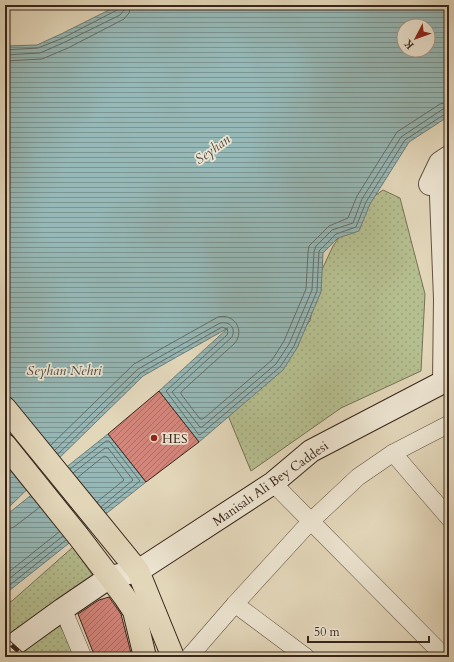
<svg xmlns="http://www.w3.org/2000/svg" width="454" height="662" font-family="Cardo,serif">
  <style>
    .grass { fill: url(#grass-dots); stroke: #767256 }
    .water { fill: url(#water-rules); stroke: #707d78; fill-rule: evenodd }
    .lines { fill: none; stroke-linecap: round; stroke-linejoin: round }
    .shore { stroke: #676e69; stroke-width: 1 }
    .building { fill: url(#building-hatch); stroke: #38251c }
    .minor-casing { stroke: #635244; stroke-width: 18 }
    .tertiary-casing { stroke: #635244; stroke-width: 24 }
    .secondary-casing { stroke: #38251c; stroke-width: 24 }
    .primary-casing { stroke: #38251c; stroke-width: 24 }
    .minor { stroke: #ede5d2; stroke-width: 17 }
    .tertiary { stroke: #ede5d2; stroke-width: 22 }
    .secondary { stroke: #ede5d2; stroke-width: 22 }
    .primary { stroke: #e3d7ba; stroke-width: 22 }
    .rail-casing { stroke: #38251c; stroke-width: 4.5 }
    .rail { stroke: #ede5d2; stroke-width: 3; stroke-dasharray: 9; stroke-linecap: butt }
    .poi-dot { fill: #8f2418; stroke: #ede5d2; stroke-width: 1.5 }
    .labels { text-anchor: middle; stroke-width: 3.5; stroke-linejoin: round; paint-order: stroke }
    .poi-label { font-size: 13px; fill: #38251c; stroke: #ede5d2; text-anchor: start }
    .street-label { font-size: 13px; fill: #38251c; stroke: #ede5d2 }
    .water-label { font-size: 14px; font-style: italic; fill: #504a42; stroke: #ede5d2 }
  </style>
  <defs>
    <pattern id="grass-dots" width="8" height="8" patternUnits="userSpaceOnUse"><rect width="8" height="8" fill="#b5be8f"/><path d="M2 2h.1M6 6h.1" fill="none" stroke="#9ca37b" stroke-width="1.8" stroke-linecap="round"/></pattern>
    <pattern id="water-rules" width="6" height="5" patternUnits="userSpaceOnUse"><rect width="6" height="5" fill="#96b8b6"/><path d="M0 2.5h6" fill="none" stroke="#7b9593"/></pattern>
    <pattern id="building-hatch" width="6" height="6" patternUnits="userSpaceOnUse"><rect width="6" height="6" fill="#d3867c"/><path d="M-1 1l2-2M0 6l6-6M5 7l2-2" fill="none" stroke="#ac6d65"/></pattern>
  </defs>
  <rect width="100%" height="100%" fill="#e3d7ba"/>
  <filter id="stains"><feTurbulence type="fractalNoise" baseFrequency=".005" numOctaves="4"/><feColorMatrix values="0 0 0 0 .2 0 0 0 0 .09 0 0 0 0 .02 0 0 0 .5 -.17"/></filter>
  <radialGradient id="worn" r=".72"><stop offset=".6" stop-color="#630" stop-opacity="0"/><stop offset="1" stop-color="#630" stop-opacity=".3"/></radialGradient>
  <g class="grass">
    <polygon points="383,190 400,198 425,294 421,371 341,408 251,471 227,413 269,371 310,321 319,276 333,246 364,203"/>
    <polygon points="73,547 93,576 5,647 5,603 12,601"/>
    <polygon points="60,626 78,657 8,657"/>
  </g>
  <g class="water">
    <path d="M119,5H449V116L409,142L370,204L359,231L338,238L323,253L321,292L297,348L283,370L199,442L159,391L228,328L143,376L5,511V46L37,45L61,34ZM404,26H428V50H404Z"/>
    <polygon points="108,434 146,482 5,594 5,516"/>
  </g>
  <g class="lines">
    <g class="shore">
      <polyline points="5,50 38,48 63,38 117,10 120,8 120,5"/>
      <polyline points="5,55 40,53 65,42 120,15 124,10 125,5"/>
      <polyline points="5,61 42,59 68,48 124,19 129,13 131,5"/>
      <path d="M51,445L134,364L218,317C234,313 245,330 235,343L181,392V394L200,419H203L272,360L284,341L306,289L308,252L309,246L329,226L348,218L357,196L397,132L440,104L449,102"/>
      <path d="M55,450L138,369L220,323C230,321 236,328 232,337L172,392L200,427H202L276,364L289,344L312,290L314,252L316,246L332,230L353,223L362,199L401,137L443,109L449,108"/>
      <polyline points="58,454 141,373 222,327 227,329 228,332 227,335 166,391 199,435 201,434 280,367 294,346 317,291 319,251 336,234 356,227 366,202 405,140 445,114 449,113"/>
      <polyline points="70,469 106,441 109,441 140,481 104,510"/>
      <polyline points="73,473 105,448 108,448 133,480 101,507"/>
      <polyline points="77,478 104,456 107,457 124,480 97,502"/>
      <polyline points="5,530 14,527 40,507"/>
      <polyline points="5,575 59,532"/>
      <polyline points="5,582 63,536"/>
      <polyline points="5,589 66,540"/>
    </g>
  </g>
  <g class="building">
    <polygon points="159,391 199,442 146,482 108,434"/>
    <polygon points="109,597 121,614 132,657 95,657 78,614 99,600"/>
  </g>
  <g class="lines">
    <defs>
      <g id="minor">
        <polyline points="393,453 449,518"/>
        <polyline points="273,483 445,657"/>
        <polyline points="235,604 306,657"/>
        <polyline points="63,609 83,657"/>
        <polyline points="189,657 235,604 310,522 358,477 393,453 449,424"/>
      </g>
      <g id="tertiary">
        <polyline points="430,184 440,163 449,157"/>
        <polyline points="444,382 445,299 441,196 449,174"/>
      </g>
      <polyline id="secondary" points="5,651 63,609 110,577 138,571 273,483 311,451 449,379"/>
      <g id="primary">
        <polyline points="5,408 138,571 173,657"/>
        <polyline points="5,445 79,537 124,596 134,611 145,657"/>
      </g>
    </defs>
    <use href="#minor" class="minor-casing"/>
    <use href="#tertiary" class="tertiary-casing"/>
    <use href="#secondary" class="secondary-casing"/>
    <use href="#primary" class="primary-casing"/>
    <use href="#minor" class="minor"/>
    <use href="#tertiary" class="tertiary"/>
    <use href="#secondary" class="secondary"/>
    <use href="#primary" class="primary"/>
    <defs>
      <g id="rail">
        <polyline points="5,639 25,657"/>
        <polyline points="5,653 10,657"/>
      </g>
    </defs>
    <use href="#rail" class="rail-casing"/>
    <use href="#rail" class="rail"/>
  </g>
  <circle class="poi-dot" cx="154" cy="438" r="4"/>
  <g class="labels">
    <g class="poi-label">
      <text x="162" y="443">HES</text>
    </g>
    <g class="street-label">
      <text transform="translate(270 483) rotate(-35)" y="5">Manisalı Ali Bey Caddesi</text>
    </g>
    <g class="water-label">
      <text transform="translate(212 149) rotate(-36)" y="5">Seyhan</text>
      <text x="64" y="375">Seyhan Nehri</text>
    </g>
  </g>
  <rect width="454" height="662" fill="none" stroke="#e3d7ba" stroke-width="20"/>
  <rect x="6" y="6" width="442" height="650" fill="none" stroke="#38251c" stroke-width="2"/>
  <rect x="10" y="10" width="434" height="642" fill="none" stroke="#38251c"/>
  <g transform="translate(416 38) rotate(229)"><circle r="19" fill="#ede5d2" stroke="#a59889"/>
  <path d="M0-3L7 15L0 10L-7 15Z" fill="#8f2418"/>
  <text y="-6" font-size="11" font-weight="bold" text-anchor="middle" fill="#38251c">K</text>
  </g>
  <path d="M308 636v6h121v-6" fill="none" stroke="#38251c" stroke-width="2"/>
  <text x="314" y="636" font-size="12" fill="#38251c" stroke="#ede5d2" stroke-width="3" paint-order="stroke">50 m</text>
  <rect width="100%" height="100%" filter="url(#stains)"/>
  <rect width="100%" height="100%" fill="url(#worn)"/>
</svg>
